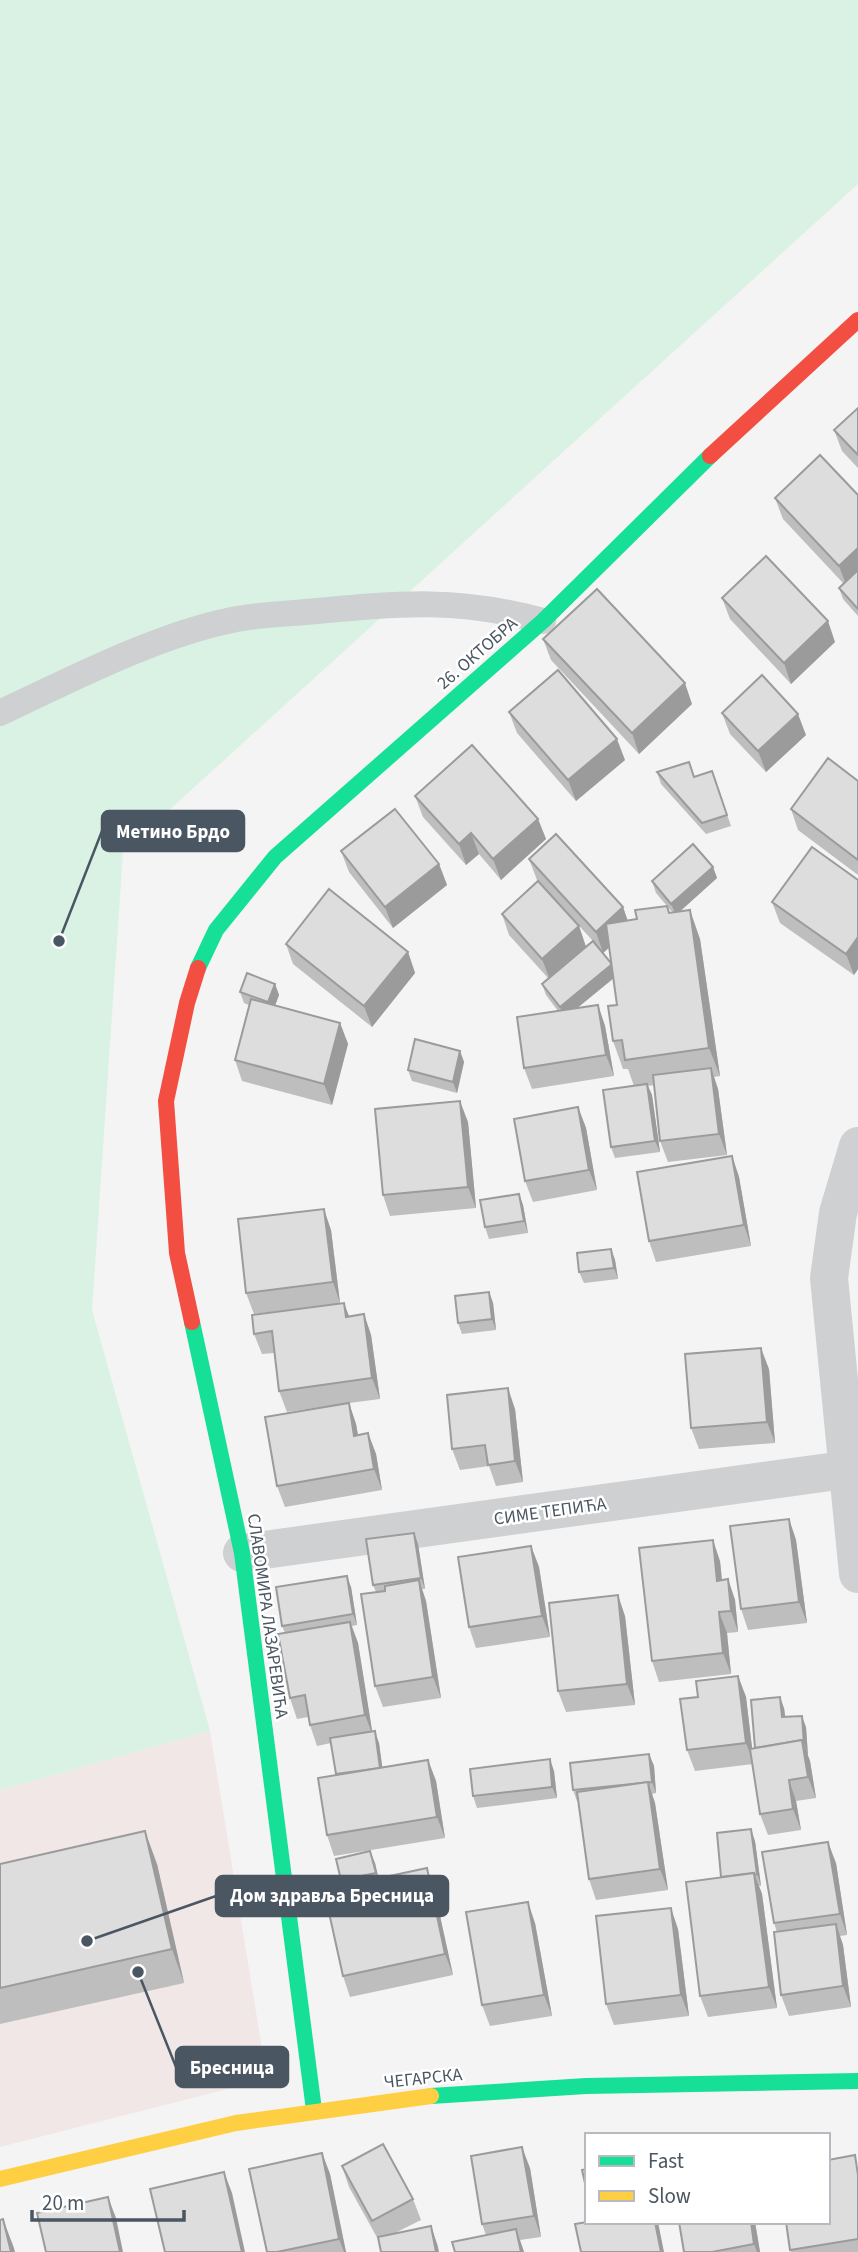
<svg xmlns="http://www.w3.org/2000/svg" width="858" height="2252" font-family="'Source Sans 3',sans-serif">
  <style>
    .medical { fill: #f1e7e6 }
    .green { fill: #d9f2e3 }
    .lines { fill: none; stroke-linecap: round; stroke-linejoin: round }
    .lane { stroke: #ced0d2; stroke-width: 26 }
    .street { stroke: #ced0d2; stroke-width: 38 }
    .fast { stroke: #16e098; stroke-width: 16 }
    .slow { stroke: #ffcf43; stroke-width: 16 }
    .jam { stroke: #f24e42; stroke-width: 16 }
    .wall { fill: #bebebf; fill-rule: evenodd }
    .shaded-wall { fill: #9b9b9b }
    .building { fill: #ddddde; stroke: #9b9b9b; stroke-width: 2 }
    .labels { text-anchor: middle; stroke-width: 5; stroke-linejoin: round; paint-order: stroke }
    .street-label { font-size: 18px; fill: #4a5661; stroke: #fff }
    .leader { fill: none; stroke: #4a5661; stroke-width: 2.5 }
    .callout-dot { fill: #4a5661; stroke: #fff; stroke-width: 2.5 }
    .callout { fill: #4a5661; stroke: #4a5661; stroke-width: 2.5 }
    .callout-label { font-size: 19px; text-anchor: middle; font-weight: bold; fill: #fff }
  </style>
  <rect width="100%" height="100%" fill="#f4f4f4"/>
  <polygon class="medical" points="210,1731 267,2079 0,2147 0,1790"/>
  <polygon class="green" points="0,0 858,0 858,184 123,852 92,1310 210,1731 0,1790"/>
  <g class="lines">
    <path class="lane" d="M0,713C70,680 157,635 232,620C259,614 289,614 317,611C402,603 459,598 543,621"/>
    <g class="street">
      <polyline points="858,1146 838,1213 829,1278 858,1574"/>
      <polyline points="242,1553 858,1468"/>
    </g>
    <g class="fast">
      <polyline points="198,968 216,930 275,857 543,621 710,456"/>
      <polyline points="192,1322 242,1553 314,2110"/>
      <polyline points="431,2096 586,2086 858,2081"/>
    </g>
    <polyline class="slow" points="0,2179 236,2123 431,2096"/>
    <g class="jam">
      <polyline points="710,456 858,320"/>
      <polyline points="192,1322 177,1253 166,1101 187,1003 198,968"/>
    </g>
  </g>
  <g class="wall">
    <polygon points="858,408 858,468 842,451 834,430"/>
    <polygon points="858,495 858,616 843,599 839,588 843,583 783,519 775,498"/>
    <polygon points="722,598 835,642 791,684 730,619"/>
    <polygon points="543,639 692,704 639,754 551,660"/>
    <polygon points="509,712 625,760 576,801 517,733"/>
    <polygon points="722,713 806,735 766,772 730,734"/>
    <polygon points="712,771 731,826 706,834 661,784 657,772 694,777"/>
    <polygon points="858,781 858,875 798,830 791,809"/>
    <polygon points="415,796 538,819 546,839 501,880 479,854 466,865 423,817"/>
    <polygon points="341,851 439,864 447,885 393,928 349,872"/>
    <path d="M529,859L623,907L628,921L673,913L656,893L652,881L713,867L717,878L679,912L700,939L720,1076L714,1077L718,1089L727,1155L668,1162L660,1141L654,1085L648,1086L652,1095L660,1152L615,1158L611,1147L634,1086L628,1069H623L613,1041L617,1005L613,979L577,1008L598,1005L605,1026L614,1076L532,1089L524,1068L558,1011L546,995L542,984L548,978L509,935L502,914L579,926L586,947L593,941L537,880ZM609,948L611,963L603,953Z"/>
    <polygon points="858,880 858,969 854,975 780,923 772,902"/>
    <polygon points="286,944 408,952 415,973 372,1027 293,964"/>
    <polygon points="275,984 279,995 275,1005 340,1023 348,1044 332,1105 242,1081 235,1060 249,1005 244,1003 240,992"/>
    <polygon points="460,1051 464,1062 457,1093 412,1081 408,1070"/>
    <polygon points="578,1107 586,1128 597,1190 533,1202 525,1181"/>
    <polygon points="468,1122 476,1208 390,1216 383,1195"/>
    <polygon points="732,1156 739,1177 751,1246 656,1262 649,1241"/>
    <polygon points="519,1194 523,1205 528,1233 489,1239 485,1227"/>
    <polygon points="331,1230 340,1303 349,1316 364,1314 371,1335 380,1399 349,1403 356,1424 358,1435 368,1433 376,1454 382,1490 285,1507 277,1486 335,1405 287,1412 279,1391 274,1353 262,1354 254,1334 335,1304 254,1314 246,1293"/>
    <polygon points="611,1249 615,1260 618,1279 584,1283 579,1272"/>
    <polygon points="489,1292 493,1303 496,1330 462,1334 458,1323"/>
    <polygon points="769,1369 775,1443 699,1449 691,1428"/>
    <polygon points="515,1409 523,1482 496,1486 489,1466 460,1470 452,1449"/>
    <polygon points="789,1519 796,1540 807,1623 748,1630 741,1609"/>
    <polygon points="414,1533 418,1544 425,1589 422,1589 426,1601 441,1698 383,1707 375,1686 376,1592 373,1585"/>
    <polygon points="531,1546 539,1567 550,1637 476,1648 469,1627"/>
    <polygon points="720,1561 722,1580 728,1579 735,1600 738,1632 727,1633 731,1674 659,1682 652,1661"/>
    <polygon points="351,1587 357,1625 352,1626 358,1643 372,1732 379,1743 382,1767 428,1760 436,1781 445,1838 334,1856 327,1835 336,1775 331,1743 317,1746 310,1725 308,1717 297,1719 290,1698 285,1633 282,1626"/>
    <polygon points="625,1616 635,1705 566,1712 558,1691"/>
    <polygon points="738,1676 746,1697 752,1748 755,1748 784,1708 785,1717 806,1727 808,1756 810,1761 816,1798 796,1801 801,1830 768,1835 760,1814 753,1764 695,1771 687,1750 698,1697"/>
    <polygon points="649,1754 654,1766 656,1793 652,1794 655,1803 668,1890 596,1900 589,1879 579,1801 577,1801 573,1790"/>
    <polygon points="554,1771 557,1798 477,1808 473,1796"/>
    <polygon points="755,1841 761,1886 759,1886 762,1894 777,2008 708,2017 700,1996 721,1877"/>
    <polygon points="375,1863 378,1878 427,1868 434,1889 453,1975 350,1997 343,1976 343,1886 341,1880"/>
    <polygon points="836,1863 847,1935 840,1936 843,1945 851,2007 789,2016 781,1995 777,1932 774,1923"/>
    <polygon points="0,1864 157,1864 184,1983 0,2024"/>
    <polygon points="535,1923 552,2016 490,2026 482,2005"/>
    <polygon points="678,1929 689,2016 614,2025 606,2004"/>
    <polygon points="322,2153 330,2174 346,2252 267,2252"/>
    <polygon points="342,2166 413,2199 421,2220 395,2233 431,2226 438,2247 379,2241 349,2187"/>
    <polygon points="530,2168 541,2237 520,2240 524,2252 455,2252 486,2235 482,2224"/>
    <polygon points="858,2175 858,2252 791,2252 790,2250"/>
    <polygon points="755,2222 760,2252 684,2252"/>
  </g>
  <g class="shaded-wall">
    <polygon points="858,548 858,576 847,587 839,566"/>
    <polygon points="828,621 835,642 791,684 784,663"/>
    <polygon points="685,683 692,704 639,754 632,733"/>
    <polygon points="798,714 806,735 766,772 758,751"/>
    <polygon points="617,739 625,760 576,801 568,780"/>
    <polygon points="538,819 546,839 501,880 493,859"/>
    <polygon points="471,833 479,854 466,865 459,844"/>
    <polygon points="439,864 447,885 393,928 385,907"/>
    <polygon points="713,867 717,878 676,915 671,904"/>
    <polygon points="623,907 630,928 603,953 596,932"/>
    <polygon points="690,910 700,939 720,1076 709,1048"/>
    <polygon points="579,926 586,947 550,980 542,959"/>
    <polygon points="858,937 858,969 854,975 846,954"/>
    <polygon points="408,952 415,973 372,1027 364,1006"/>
    <polygon points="612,965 616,976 564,1019 560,1007"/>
    <polygon points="275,984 279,995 272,1014 268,1002"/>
    <polygon points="598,1005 605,1026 614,1076 606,1055"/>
    <polygon points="340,1023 348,1044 332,1105 324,1084"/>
    <polygon points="460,1051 464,1062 457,1093 453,1082"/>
    <polygon points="711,1068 718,1089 727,1155 719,1134"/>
    <polygon points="647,1084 652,1095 660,1152 655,1141"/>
    <polygon points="460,1101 468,1122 476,1208 468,1187"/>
    <polygon points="578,1107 586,1128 597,1190 589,1170"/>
    <polygon points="732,1156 739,1177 751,1246 744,1225"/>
    <polygon points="519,1194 523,1205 528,1233 524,1221"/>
    <polygon points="324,1209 331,1230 340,1303 333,1282"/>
    <polygon points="611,1249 615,1260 618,1279 614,1268"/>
    <polygon points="489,1292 493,1303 496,1330 492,1319"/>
    <polygon points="344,1303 352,1324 346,1317"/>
    <polygon points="364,1314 371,1335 380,1399 372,1378"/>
    <polygon points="761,1348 769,1369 775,1443 767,1422"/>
    <polygon points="508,1388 515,1409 523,1482 515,1461"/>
    <polygon points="349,1403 356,1424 362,1457 354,1436"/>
    <polygon points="368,1433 376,1454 382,1490 374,1469"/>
    <polygon points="789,1519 796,1540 807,1623 799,1602"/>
    <polygon points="414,1533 418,1544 425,1589 421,1578"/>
    <polygon points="713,1540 720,1561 724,1602 717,1581"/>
    <polygon points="531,1546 539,1567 550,1637 542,1616"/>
    <polygon points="347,1576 351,1587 357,1625 353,1614"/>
    <polygon points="728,1579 735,1600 738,1632 731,1611"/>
    <polygon points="419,1580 426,1601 441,1698 433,1677"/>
    <polygon points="618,1595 625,1616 635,1705 627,1684"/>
    <polygon points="719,1612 727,1633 731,1674 723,1653"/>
    <polygon points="350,1622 358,1643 373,1736 365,1715"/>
    <polygon points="738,1676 746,1697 754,1764 746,1743"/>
    <polygon points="780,1697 784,1708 787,1729 782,1717"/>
    <polygon points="802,1716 806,1727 808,1756 804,1744"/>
    <polygon points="375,1731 379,1743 384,1779 380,1768"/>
    <polygon points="802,1740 810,1761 816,1798 808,1777"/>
    <polygon points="649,1754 654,1766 656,1793 652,1782"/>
    <polygon points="550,1759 554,1771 557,1798 552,1787"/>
    <polygon points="428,1760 436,1781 445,1838 437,1817"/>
    <polygon points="789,1780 796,1801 801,1830 793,1809"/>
    <polygon points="648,1782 655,1803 668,1890 660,1869"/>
    <polygon points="751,1829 755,1841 761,1886 757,1874"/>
    <polygon points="145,1831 157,1864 184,1983 172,1949"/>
    <polygon points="828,1842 836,1863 847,1935 840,1914"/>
    <polygon points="370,1851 375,1863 380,1884 376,1873"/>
    <polygon points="427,1868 434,1889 453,1975 445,1954"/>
    <polygon points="754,1873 762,1894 777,2008 769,1987"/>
    <polygon points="528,1902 535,1923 552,2016 544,1995"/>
    <polygon points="671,1908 678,1929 689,2016 681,1995"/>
    <polygon points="836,1924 843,1945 851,2007 843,1986"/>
    <polygon points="522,2147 530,2168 541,2237 534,2216"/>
    <polygon points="322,2153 330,2174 346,2252 344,2252 339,2239"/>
    <polygon points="224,2172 232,2193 245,2252 242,2252"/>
    <polygon points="108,2197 116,2218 123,2252 120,2252"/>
    <polygon points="3,2219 14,2248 15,2252 11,2252"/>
    <polygon points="655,2222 658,2222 664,2252 661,2252"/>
    <polygon points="751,2222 755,2222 760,2252 757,2252 754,2244"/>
    <polygon points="431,2226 438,2247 439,2252 436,2252"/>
    <polygon points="516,2229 523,2249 524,2252 521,2252"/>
  </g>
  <g class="building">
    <polygon points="858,408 858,455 834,430"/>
    <polygon points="820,455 858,495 858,548 839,566 775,498"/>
    <polygon points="766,556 828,621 784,663 722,598"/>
    <polygon points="858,570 858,609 839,588"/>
    <polygon points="597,589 685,683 632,733 543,639"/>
    <polygon points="558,670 617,739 568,780 509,712"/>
    <polygon points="762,675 798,714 758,751 722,713"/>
    <polygon points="472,745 538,819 493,859 471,833 459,844 415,796"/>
    <polygon points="828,758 858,781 858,860 791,809"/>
    <polygon points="689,762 694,777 712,771 727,815 702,823 657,772"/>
    <polygon points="395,809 439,864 385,907 341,851"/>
    <polygon points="556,834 623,907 596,932 529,859"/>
    <polygon points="693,844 713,867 671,904 652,881"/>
    <polygon points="812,847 858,880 858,937 846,954 772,902"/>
    <polygon points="538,881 579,926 542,959 502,914"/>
    <polygon points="329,889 408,952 364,1006 286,944"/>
    <polygon points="667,906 669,913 690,910 709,1048 625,1060 622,1040 613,1041 608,1006 617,1005 606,924 637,919 635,910"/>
    <polygon points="593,941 611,963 611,965 560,1007 542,984"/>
    <polygon points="247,973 275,984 268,1002 240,992"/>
    <polygon points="251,999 340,1023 324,1084 235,1060"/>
    <polygon points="598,1005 606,1055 524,1068 517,1017"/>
    <polygon points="415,1039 460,1051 453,1082 408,1070"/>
    <polygon points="711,1068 719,1134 660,1141 653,1075"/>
    <polygon points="647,1084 655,1141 611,1147 603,1090"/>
    <polygon points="460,1101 468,1187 383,1195 375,1109"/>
    <polygon points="578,1107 589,1170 525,1181 514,1119"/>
    <polygon points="732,1156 744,1225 649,1241 637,1172"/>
    <polygon points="519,1194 524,1221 485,1227 480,1200"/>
    <polygon points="324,1209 333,1282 246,1293 238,1219"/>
    <polygon points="611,1249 614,1268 579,1272 577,1253"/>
    <polygon points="489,1292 492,1319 458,1323 455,1296"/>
    <polygon points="344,1303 346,1317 364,1314 372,1378 279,1391 272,1331 254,1334 252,1315"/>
    <polygon points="761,1348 767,1422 691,1428 685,1354"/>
    <polygon points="508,1388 515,1461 488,1465 485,1445 452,1449 447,1395"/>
    <polygon points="349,1403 354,1436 368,1433 374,1469 277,1486 265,1417"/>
    <polygon points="789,1519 799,1602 741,1609 730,1526"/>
    <polygon points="414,1533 421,1578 373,1585 366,1539"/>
    <polygon points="713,1540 717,1581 728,1579 731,1611 719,1612 723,1653 652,1661 639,1548"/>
    <polygon points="531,1546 542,1616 469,1627 458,1557"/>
    <polygon points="347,1576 353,1614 282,1626 276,1587"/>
    <polygon points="419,1580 433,1677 375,1686 361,1594 385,1591 385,1586"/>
    <polygon points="618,1595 627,1684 558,1691 549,1603"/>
    <polygon points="350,1622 365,1715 310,1725 305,1695 290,1698 278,1634"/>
    <polygon points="738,1676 746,1743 687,1750 680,1699 698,1697 696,1681"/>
    <polygon points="780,1697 782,1717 802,1716 804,1744 802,1740 755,1748 751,1700"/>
    <polygon points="375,1731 380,1768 336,1774 330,1738"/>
    <polygon points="802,1740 808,1777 789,1780 793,1809 760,1814 750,1749"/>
    <polygon points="649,1754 652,1782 573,1790 570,1763"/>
    <polygon points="550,1759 552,1787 473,1796 470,1769"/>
    <polygon points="428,1760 437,1817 327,1835 318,1778"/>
    <polygon points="648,1782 660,1869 589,1879 577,1792"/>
    <polygon points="751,1829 757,1874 754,1875 754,1873 721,1877 717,1833"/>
    <polygon points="145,1831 172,1949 0,1988 0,1864"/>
    <polygon points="828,1842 840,1914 774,1923 762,1852"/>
    <polygon points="370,1851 376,1873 341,1880 336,1859"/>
    <polygon points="427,1868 445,1954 343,1976 324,1890"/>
    <polygon points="754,1873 769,1987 700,1996 686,1882"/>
    <polygon points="528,1902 544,1995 482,2005 466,1912"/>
    <polygon points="671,1908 681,1995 606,2004 596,1916"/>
    <polygon points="836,1924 843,1986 781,1995 774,1932"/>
    <polygon points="383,2144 413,2199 372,2221 342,2166"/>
    <polygon points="522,2147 534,2216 482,2224 471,2156"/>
    <polygon points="322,2153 339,2239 277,2252 267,2252 249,2169"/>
    <polygon points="855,2155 858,2175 858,2239 790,2250 786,2222 828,2222 828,2160"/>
    <polygon points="587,2169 587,2192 582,2170"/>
    <polygon points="224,2172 242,2252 165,2252 150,2189"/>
    <polygon points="108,2197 120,2252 46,2252 37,2213"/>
    <polygon points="3,2219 11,2252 0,2252 0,2220"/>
    <polygon points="587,2222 655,2222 661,2252 581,2252 575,2224"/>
    <polygon points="679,2222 751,2222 754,2244 712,2252 684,2252"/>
    <polygon points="431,2226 436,2252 381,2252 378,2237"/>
    <polygon points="516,2229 521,2252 455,2252 452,2242"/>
  </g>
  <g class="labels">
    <g class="street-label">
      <text transform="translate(477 653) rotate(-41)" y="6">26. ОКТОБРА</text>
      <text transform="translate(550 1511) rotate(-8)" y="6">СИМЕ ТЕПИЋА</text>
      <text transform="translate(268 1616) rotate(82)" y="6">СЛАВОМИРА ЛАЗАРЕВИЋА</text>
      <text transform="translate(423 2078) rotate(-6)" y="6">ЧЕГАРСКА</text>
    </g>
  </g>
  <path class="leader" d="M59 941L102 831M87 1941L216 1896M138 1972L176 2067"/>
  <g class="callout-dot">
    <circle cx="59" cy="941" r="7"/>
    <circle cx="87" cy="1941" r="7"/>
    <circle cx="138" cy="1972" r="7"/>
  </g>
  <g class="callout">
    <rect x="102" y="811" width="142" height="40" rx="7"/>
    <rect x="216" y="1876" width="232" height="40" rx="7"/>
    <rect x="176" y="2047" width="112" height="40" rx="7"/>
  </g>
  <g class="callout-label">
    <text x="173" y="838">Метино Брдо</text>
    <text x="332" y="1902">Дом здравља Бресница</text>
    <text x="232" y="2074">Бресница</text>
  </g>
  <rect x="585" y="2133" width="245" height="91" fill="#ffffff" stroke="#b7bbc0" stroke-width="2"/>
  <rect x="599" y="2156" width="35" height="10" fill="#16e098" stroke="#b7bbc0" stroke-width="2"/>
  <text x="648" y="2168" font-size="21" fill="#4a5661">Fast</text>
  <rect x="599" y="2191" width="35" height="10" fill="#ffcf43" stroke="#b7bbc0" stroke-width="2"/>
  <text x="648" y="2203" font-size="21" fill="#4a5661">Slow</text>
  <path d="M32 2210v10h152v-10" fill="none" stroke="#4a5661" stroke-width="3.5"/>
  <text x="42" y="2210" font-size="21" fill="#4a5661" stroke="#ffffff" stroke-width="5" paint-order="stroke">20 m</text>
</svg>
